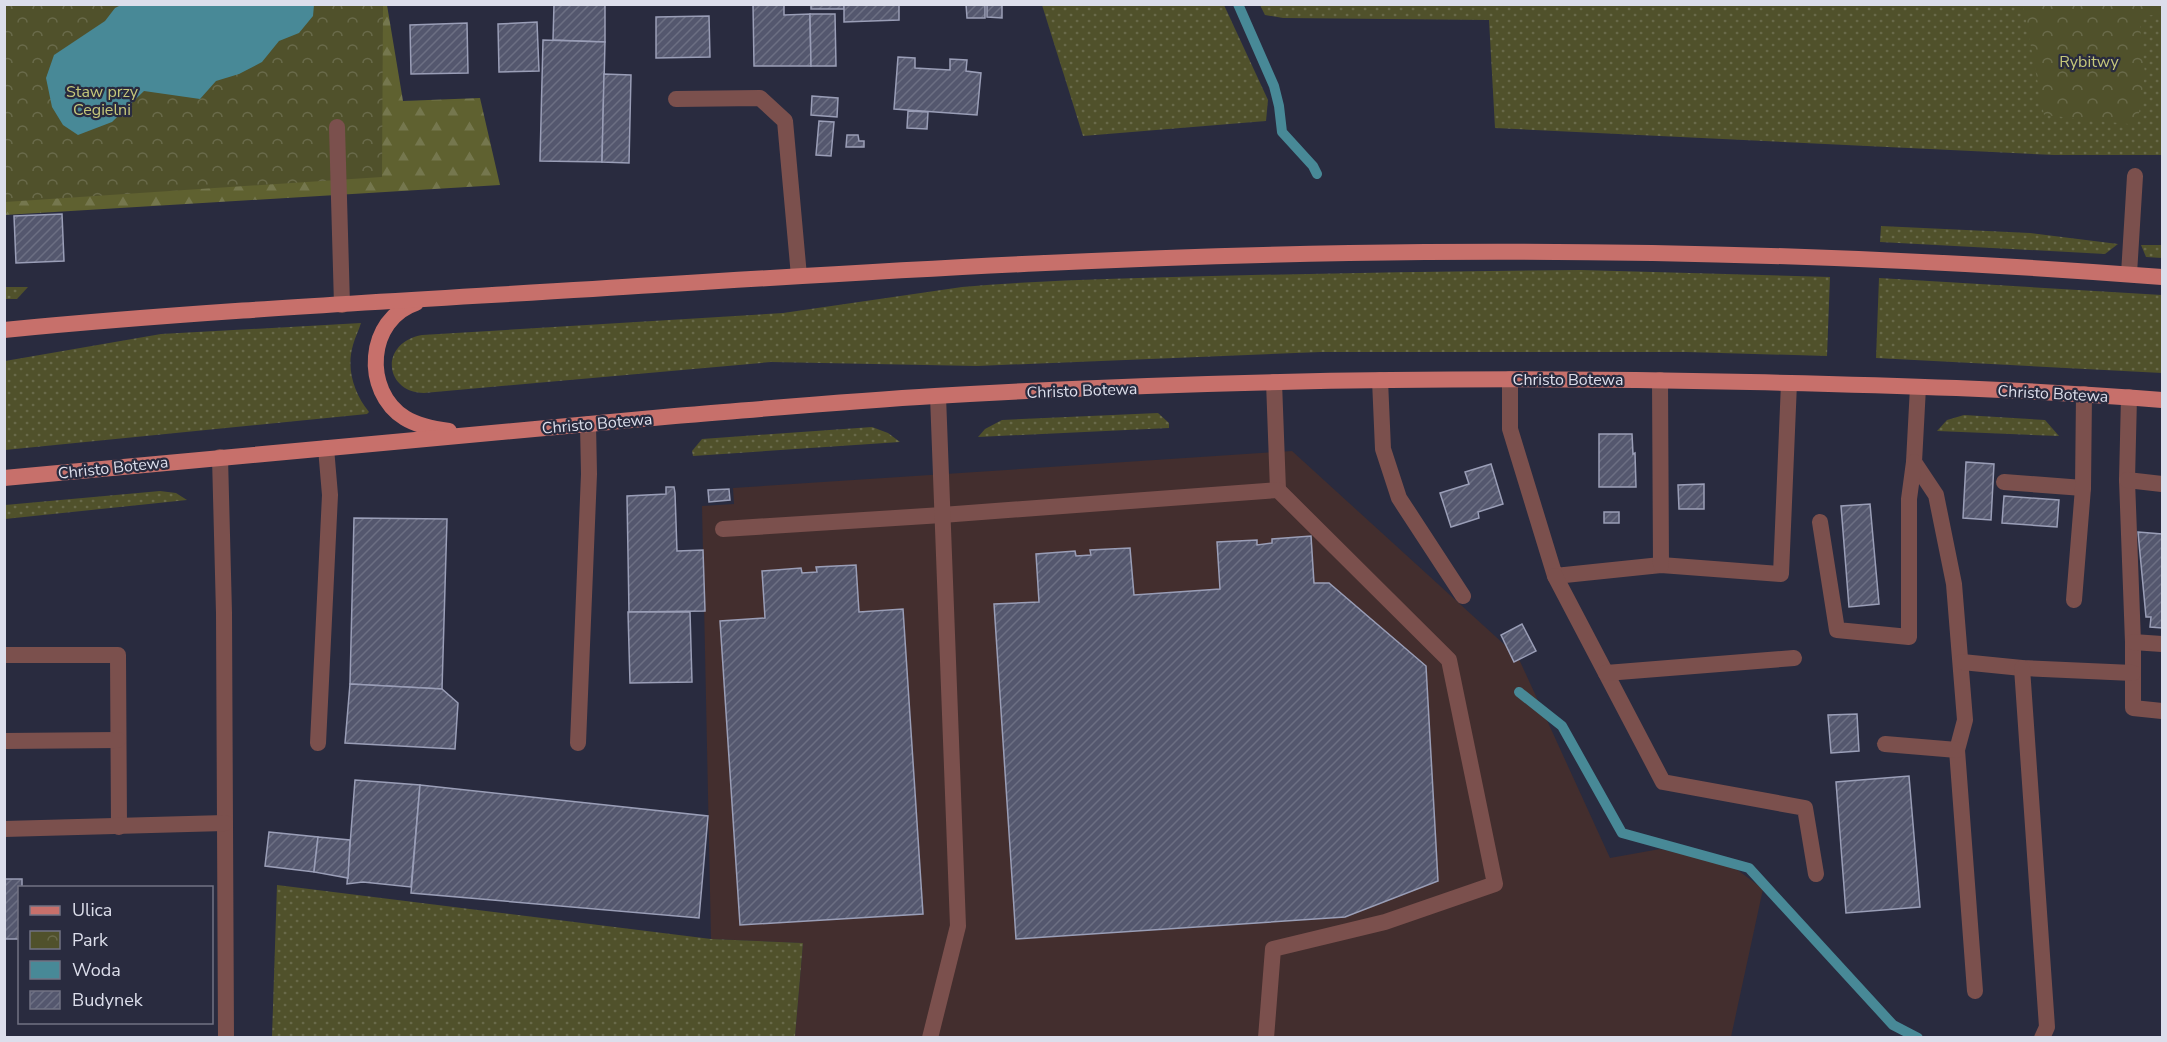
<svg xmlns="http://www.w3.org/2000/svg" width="2167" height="1042" font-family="'Nunito Sans',sans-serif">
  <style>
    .commercial { fill: #432e2e }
    .grass { fill: url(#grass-dots) }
    .forest { fill: url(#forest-firs) }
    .park { fill: url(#park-crowns) }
    .water { fill: #488997 }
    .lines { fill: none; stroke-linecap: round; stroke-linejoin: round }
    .stream { stroke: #488997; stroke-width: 10 }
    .building { fill: url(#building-hatch); stroke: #9a9eb7; stroke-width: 1.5 }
    .service { stroke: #7b504d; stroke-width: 16 }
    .primary { stroke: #c7706b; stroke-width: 16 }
    .labels { text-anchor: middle; stroke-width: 4.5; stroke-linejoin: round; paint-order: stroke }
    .park-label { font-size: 16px; fill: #c6c87b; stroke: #292b3f }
    .street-label { font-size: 16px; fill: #dcdeeb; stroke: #292b3f }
  </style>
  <defs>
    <pattern id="grass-dots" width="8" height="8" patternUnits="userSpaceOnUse" patternTransform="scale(1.5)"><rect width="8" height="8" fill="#50512b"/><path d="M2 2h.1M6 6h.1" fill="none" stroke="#696a4a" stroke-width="1.8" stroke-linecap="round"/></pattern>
    <pattern id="forest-firs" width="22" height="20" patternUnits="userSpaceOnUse" patternTransform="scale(1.5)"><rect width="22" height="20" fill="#5f6130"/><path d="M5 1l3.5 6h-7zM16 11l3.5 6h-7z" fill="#75774e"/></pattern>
    <pattern id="park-crowns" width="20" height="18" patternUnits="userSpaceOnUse" patternTransform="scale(1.5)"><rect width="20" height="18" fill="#50512b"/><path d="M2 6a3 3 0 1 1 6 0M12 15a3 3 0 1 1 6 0" fill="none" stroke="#696a4a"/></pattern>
    <pattern id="building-hatch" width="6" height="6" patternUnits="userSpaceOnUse" patternTransform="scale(1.5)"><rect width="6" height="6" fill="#54576e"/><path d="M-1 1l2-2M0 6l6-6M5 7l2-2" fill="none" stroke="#6c6f83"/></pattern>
  </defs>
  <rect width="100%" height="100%" fill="#292b3f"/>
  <polygon class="commercial" points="1292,451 1518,657 1610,858 1660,849 1731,865 1763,889 1731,1037 795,1037 803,943 711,939 702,506 734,504 733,488"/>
  <g class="grass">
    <polygon points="1042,5 1224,5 1268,100 1266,121 1083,136"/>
    <polygon points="1260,5 2162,5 2162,155 2054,155 1495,128 1489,20 1283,18 1265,15"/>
    <polygon points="1881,226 2030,233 2118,244 2105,254 1880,242"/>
    <polygon points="2141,245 2162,245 2162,258 2146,257"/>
    <path d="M1581,270L1830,277L1827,356L1686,352H1321L977,366L771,362L424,393C384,392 379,343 422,335L783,313L962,287C1045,280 1129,278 1212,276C1335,273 1458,271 1581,270Z"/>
    <polygon points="1879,278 2162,295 2162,373 1876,358"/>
    <polygon points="5,287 28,287 17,299 5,299"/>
    <path d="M361,323C359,330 355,337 353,345C346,369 354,393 369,412L367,414L5,450V361L161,334Z"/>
    <polygon points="1158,413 1169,423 1169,428 978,437 985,429 1002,420"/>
    <polygon points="1964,415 2045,420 2059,436 1937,431 1947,420"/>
    <polygon points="872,427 888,433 900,442 693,456 692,451 702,439"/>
    <polygon points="160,491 176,493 187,500 5,519 5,505"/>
    <polygon points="277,885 711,939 803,943 795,1037 272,1037"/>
  </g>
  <polygon class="forest" points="5,5 387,5 403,101 480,98 500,185 5,215"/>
  <g class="park">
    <polygon points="5,5 383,5 382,177 5,202"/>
    <polygon points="2023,5 2162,5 2162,20 2153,15 2139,17 2145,74 2137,125 2044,115"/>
  </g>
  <polygon class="water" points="123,4 314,4 314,5 313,16 299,33 279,41 262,62 239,74 216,81 200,99 144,91 112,122 78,135 63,125 52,107 46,78 54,55 105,21 115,8"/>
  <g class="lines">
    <g class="stream">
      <polyline points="1238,4 1274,86 1279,106 1282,132 1313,166 1317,174"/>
      <polyline points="1519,692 1562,726 1622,833 1749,868 1893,1025 1918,1038"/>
    </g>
  </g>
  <g class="building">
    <polygon points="554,4 605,4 605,42 553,40"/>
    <polygon points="753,4 784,4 784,15 810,14 811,66 754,66"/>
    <rect x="811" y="4" width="33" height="5"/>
    <polygon points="844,4 899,4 899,20 844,22"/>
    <polygon points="966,4 985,4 985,18 967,18"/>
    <polygon points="987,4 1002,4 1002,18 987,17"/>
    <polygon points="810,14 835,14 836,66 811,66"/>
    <polygon points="709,16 710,57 656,58 656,17"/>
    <polygon points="537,22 539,71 499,72 498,24"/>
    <polygon points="467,23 468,73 411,74 410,25"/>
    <polygon points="543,40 605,42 602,162 540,161"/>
    <polygon points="898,57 915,58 915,68 950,70 950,59 967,60 966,71 981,73 977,115 894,109"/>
    <polygon points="604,74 631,75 629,163 602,162"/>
    <polygon points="812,96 838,98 837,117 811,115"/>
    <polygon points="908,111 928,112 927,129 907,128"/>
    <polygon points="819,121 834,122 831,156 816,155"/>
    <polygon points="847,135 858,135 859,141 864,141 864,147 846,147"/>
    <polygon points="62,214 64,261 16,263 14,216"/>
    <polygon points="1599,434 1632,434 1633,454 1635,453 1636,487 1599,487"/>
    <polygon points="1966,462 1994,464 1991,520 1963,518"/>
    <polygon points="1491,464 1503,504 1478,512 1479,518 1451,527 1440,493 1469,484 1465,472"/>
    <polygon points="1704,484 1704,509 1679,509 1678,485"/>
    <polygon points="666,487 674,487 675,493 677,551 703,550 705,611 629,612 627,496 666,494"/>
    <polygon points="729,489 730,500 709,502 708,490"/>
    <polygon points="2004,496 2059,500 2057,527 2002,523"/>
    <polygon points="1870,504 1879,604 1849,607 1841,506"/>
    <rect x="1604" y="512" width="15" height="11"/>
    <polygon points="354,518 447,519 442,689 350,684"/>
    <polygon points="2138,532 2162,534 2162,628 2150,627 2151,617 2146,617"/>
    <polygon points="1311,536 1314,583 1329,583 1426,666 1438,881 1345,917 1016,939 994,604 1039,602 1036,554 1075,551 1076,556 1091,555 1090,550 1130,548 1134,595 1220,589 1217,542 1257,540 1257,545 1272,543 1272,539"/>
    <polygon points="856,565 859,612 903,609 923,914 740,925 720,621 765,618 762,571 801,568 802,573 817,572 816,567"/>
    <polygon points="628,612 690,612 692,682 630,683"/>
    <polygon points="1522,624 1536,651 1514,662 1501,635"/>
    <polygon points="350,684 442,689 458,703 455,749 345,743"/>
    <polygon points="1857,714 1859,751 1831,753 1828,715"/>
    <polygon points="1909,776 1920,907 1846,913 1836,782"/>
    <polygon points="355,780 420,785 411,887 363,882 347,884"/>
    <polygon points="420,785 708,816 699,918 411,893"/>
    <polygon points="269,832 318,837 314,872 265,866"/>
    <polygon points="318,837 350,840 348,878 314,872"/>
    <polygon points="4,879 22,879 22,888 20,888 20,939 4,939"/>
  </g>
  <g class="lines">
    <g class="service">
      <polyline points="676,99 760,98 785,121 799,276"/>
      <polyline points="337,127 342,305"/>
      <polyline points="2129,274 2135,176"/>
      <polyline points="1510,379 1510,429 1555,576 1661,565 1781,574 1789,383"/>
      <polyline points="1380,380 1383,449 1399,498 1463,596"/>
      <polyline points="1660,380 1661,565"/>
      <polyline points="1274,382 1278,490"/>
      <polyline points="1918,387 1914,462 1936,495 1954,584 1965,720 1957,750 1975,991"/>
      <polyline points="2129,397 2127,480 2133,642 2133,708 2162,711"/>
      <polyline points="220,457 224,613 226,1038"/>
      <polyline points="2127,480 2162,484"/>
      <polyline points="2004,482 2083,488"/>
      <polyline points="1820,522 1837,630 1909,637 1909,499 1914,462"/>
      <polyline points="723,529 942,515 1278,490 1449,660 1495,884 1385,922 1273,949 1266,1038"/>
      <polyline points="1555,576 1663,782 1805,808 1816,874"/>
      <polyline points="2074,600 2083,488 2084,394"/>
      <polyline points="2133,642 2162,644"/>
      <polyline points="4,655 118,655 119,827"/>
      <polyline points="1962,662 2022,668 2133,673"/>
      <polyline points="2022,668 2047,1027 2042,1038"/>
      <polyline points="1606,673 1794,658"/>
      <polyline points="4,741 118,740"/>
      <polyline points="318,743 330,495 326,448"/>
      <polyline points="578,743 589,474 588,424"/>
      <polyline points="1885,744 1957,750"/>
      <polyline points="4,829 225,823"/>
      <polyline points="930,1038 958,926 938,396"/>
    </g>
    <g class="primary">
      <path d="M416,303C367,319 362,391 405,418C418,426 434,429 449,431"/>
      <path d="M4,330C221,309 438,299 655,285C911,269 1168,254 1425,252C1671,250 1917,258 2162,277"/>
      <path d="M4,478C228,456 452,435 675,416C762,409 849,401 935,396C1206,380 1479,376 1750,382C1888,385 2025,389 2162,400"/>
    </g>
  </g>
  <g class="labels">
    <g class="park-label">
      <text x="2089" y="67">Rybitwy</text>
      <text x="102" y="97">Staw przy<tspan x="102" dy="18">Cegielni</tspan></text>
    </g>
    <g class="street-label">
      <text x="1568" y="385">Christo Botewa</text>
      <text transform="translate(1082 390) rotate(-2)" y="6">Christo Botewa</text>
      <text transform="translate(2053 393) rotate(3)" y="6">Christo Botewa</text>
      <text transform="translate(597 423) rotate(-5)" y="6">Christo Botewa</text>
      <text transform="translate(113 467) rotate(-6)" y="6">Christo Botewa</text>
    </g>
  </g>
  <rect width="2167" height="1042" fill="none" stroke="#dcdeeb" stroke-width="12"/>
  <rect x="18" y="886" width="195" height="138" fill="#292b3f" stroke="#717384" stroke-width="1.5"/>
  <rect x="30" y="906" width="30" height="9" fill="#c7706b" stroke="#717384" stroke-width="1.5"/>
  <text x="72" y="916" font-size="18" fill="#dcdeeb">Ulica</text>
  <rect x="30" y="931" width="30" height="18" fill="url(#park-crowns)" stroke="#717384" stroke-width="1.5"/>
  <text x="72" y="946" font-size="18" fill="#dcdeeb">Park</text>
  <rect x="30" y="961" width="30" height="18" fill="#488997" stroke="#717384" stroke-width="1.5"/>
  <text x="72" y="976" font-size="18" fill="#dcdeeb">Woda</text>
  <rect x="30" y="991" width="30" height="18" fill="url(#building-hatch)" stroke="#717384" stroke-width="1.5"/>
  <text x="72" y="1006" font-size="18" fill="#dcdeeb">Budynek</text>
</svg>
